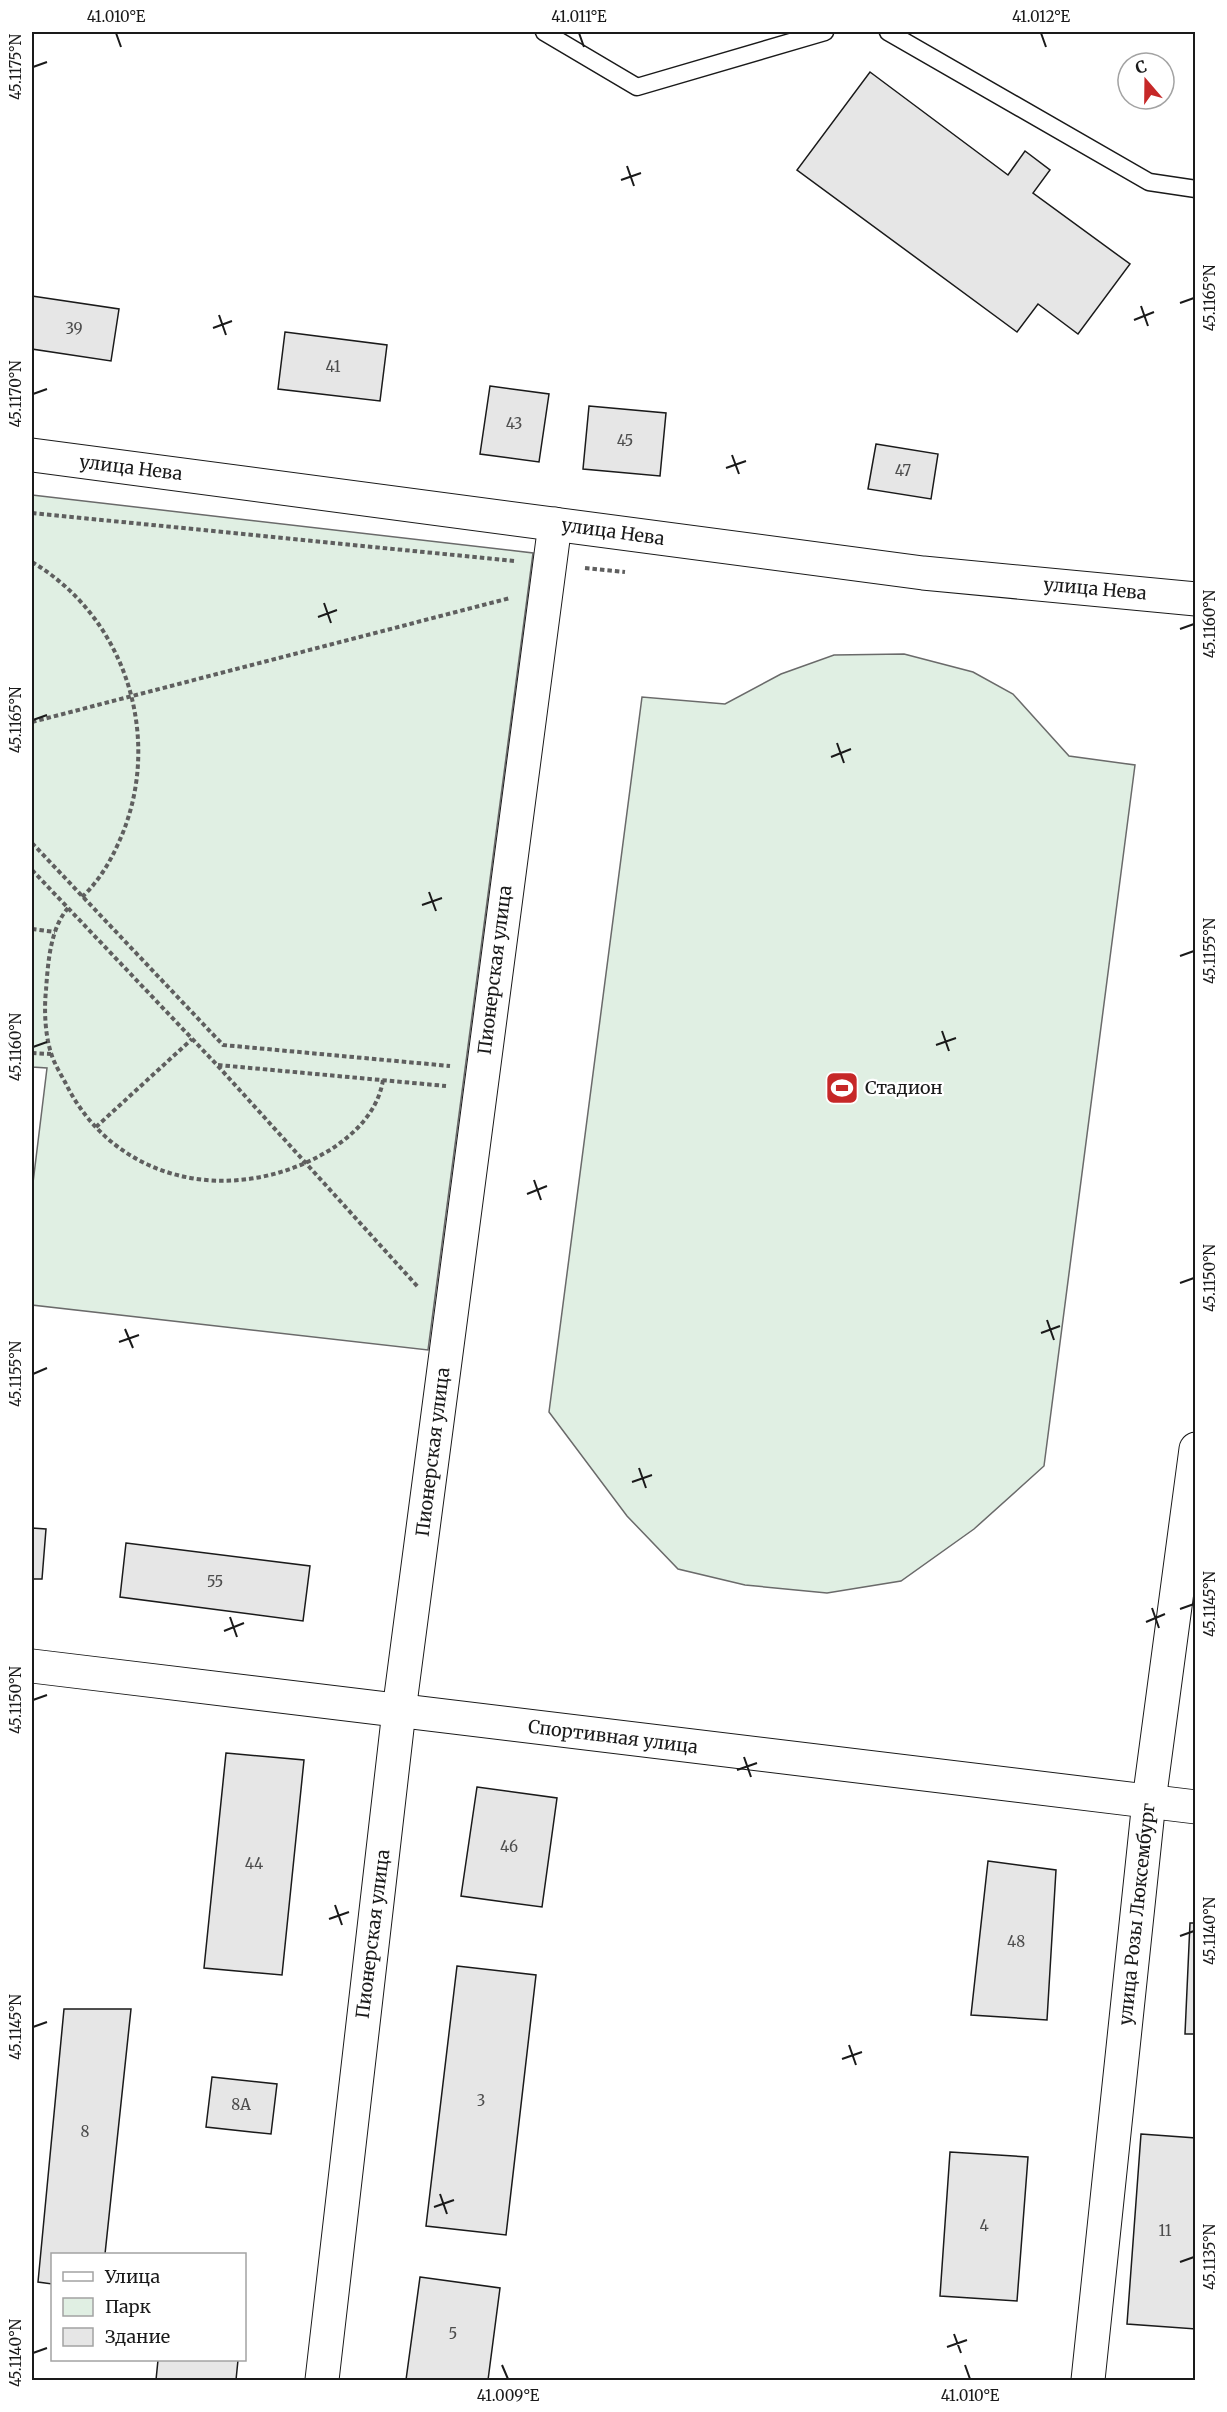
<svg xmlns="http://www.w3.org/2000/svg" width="1227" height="2412" font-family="Merriweather,serif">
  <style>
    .green { fill: #e0efe3; stroke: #6a6a6a; stroke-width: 1.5 }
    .building { fill: #e6e6e6; stroke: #1a1a1a; stroke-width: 1.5 }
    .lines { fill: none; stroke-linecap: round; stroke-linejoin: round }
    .lane-casing { stroke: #1a1a1a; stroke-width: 19 }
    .street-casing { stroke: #1a1a1a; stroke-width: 35 }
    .secondary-casing { stroke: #1a1a1a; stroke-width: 35 }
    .path { stroke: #5f5f5f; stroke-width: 4; stroke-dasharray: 4.5 3; stroke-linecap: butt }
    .lane { stroke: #fff; stroke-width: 16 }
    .street { stroke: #fff; stroke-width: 33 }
    .secondary { stroke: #fff; stroke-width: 33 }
    .ticks { fill: none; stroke: #1a1a1a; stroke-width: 2 }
    .labels { text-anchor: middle; stroke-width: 4.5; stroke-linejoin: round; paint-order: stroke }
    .number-label { font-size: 15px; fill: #4d4d4d }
    .street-label { font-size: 18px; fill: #1a1a1a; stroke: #fff }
    .poi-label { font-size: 18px; fill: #1a1a1a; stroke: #fff; text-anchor: start }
    .neatline { fill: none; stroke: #1a1a1a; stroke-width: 2 }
    .ticks-label { font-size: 15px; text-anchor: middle; fill: #1a1a1a }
  </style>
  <rect width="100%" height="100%" fill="#fff"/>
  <g class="green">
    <polygon points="32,495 533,553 428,1350 32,1305 32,1191 47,1068 32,1067"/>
    <polygon points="904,654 973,672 1013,694 1069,756 1135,765 1044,1466 974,1529 901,1581 827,1593 745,1585 678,1569 627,1516 549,1412 642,697 725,704 781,674 834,655"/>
  </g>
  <g class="building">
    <polygon points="870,72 1008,175 1025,151 1050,170 1033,193 1130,264 1078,334 1038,304 1017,332 797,170"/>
    <polygon points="32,296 119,309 111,361 32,349"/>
    <polygon points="285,332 387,345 380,401 278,389"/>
    <polygon points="490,386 549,394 539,462 480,454"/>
    <polygon points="589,406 666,413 660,476 583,469"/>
    <polygon points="876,444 938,454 931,499 868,489"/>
    <polygon points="32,1528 46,1529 42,1579 32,1579"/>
    <polygon points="126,1543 310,1566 303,1621 120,1597"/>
    <polygon points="226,1753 304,1760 282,1975 204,1968"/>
    <polygon points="477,1787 557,1798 542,1907 461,1896"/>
    <polygon points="988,1861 1056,1870 1047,2020 971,2015"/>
    <polygon points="1190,1923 1196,1923 1196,2034 1185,2034"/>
    <polygon points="457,1966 536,1975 506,2235 426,2226"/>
    <polygon points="64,2009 131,2009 105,2254 52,2254 52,2284 38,2282"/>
    <polygon points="212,2077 277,2084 271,2134 206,2127"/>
    <polygon points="1141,2134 1196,2138 1196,2329 1127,2324"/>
    <polygon points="950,2152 1028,2157 1017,2301 940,2296"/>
    <polygon points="420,2277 500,2288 488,2380 406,2380"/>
    <polygon points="158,2360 238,2360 236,2380 156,2380"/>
  </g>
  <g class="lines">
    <defs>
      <g id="lane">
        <polyline points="544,32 637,87 825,32"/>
        <polyline points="888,32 1149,182 1196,189"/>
      </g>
      <g id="street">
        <polyline points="32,1666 1196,1807"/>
        <polyline points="322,2380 399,1711 555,524"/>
        <polyline points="1088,2380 1149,1801 1196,1449"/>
      </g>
      <polyline id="secondary" points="32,455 923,573 1196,599"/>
    </defs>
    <use href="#lane" class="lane-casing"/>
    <use href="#street" class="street-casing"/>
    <use href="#secondary" class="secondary-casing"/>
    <g class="path">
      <polyline points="32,513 514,561"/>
      <path d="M32,562C128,619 165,743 118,844C109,864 98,882 82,897"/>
      <polyline points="585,568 625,572"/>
      <polyline points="32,722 510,598"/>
      <polyline points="32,843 223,1045 450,1066"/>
      <polyline points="32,870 217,1065 418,1287"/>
      <path d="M68,908C50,929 48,963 46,990C44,1010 45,1034 51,1053C54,1063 60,1073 65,1082C115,1185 236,1207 330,1150C356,1133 378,1111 383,1080"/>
      <polyline points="32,929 55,932"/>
      <polyline points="32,1053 51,1054"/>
      <polyline points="218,1065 446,1086"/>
      <polyline points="96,1127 192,1039"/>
    </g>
    <use href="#lane" class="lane"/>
    <use href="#street" class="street"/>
    <use href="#secondary" class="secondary"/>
  </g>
  <path class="ticks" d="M116,33L121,47M579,33L584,47M1041,33L1046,47M33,67L47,62M627,166L634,186M621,180L641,173M1180,303L1194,298M1141,306L1148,326M219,315L226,335M1134,320L1154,312M213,328L232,321M33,394L47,389M732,455L739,474M726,468L746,461M324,603L331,623M318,617L337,610M1180,629L1194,624M33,720L47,715M837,743L844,763M831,757L851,749M429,892L436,911M422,905L442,898M1180,956L1194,951M942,1031L949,1051M936,1045L956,1038M33,1047L47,1042M534,1180L541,1200M527,1194L547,1186M1180,1283L1194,1278M1047,1320L1054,1340M125,1329L133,1348M1041,1333L1060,1326M119,1342L139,1335M33,1374L47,1368M639,1468L646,1488M632,1482L652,1475M1152,1608L1159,1628M1180,1609L1194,1604M230,1617L237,1637M1146,1622L1165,1614M224,1631L244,1623M33,1700L47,1695M744,1757L751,1777M737,1770L757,1763M335,1905L342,1925M329,1919L349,1912M1180,1936L1194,1931M33,2027L47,2022M849,2045L856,2065M842,2059L862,2052M440,2194L447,2214M434,2207L454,2200M1180,2262L1194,2257M954,2334L961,2353M947,2347L967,2340M33,2353L47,2348M502,2365L508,2379M965,2365L970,2379"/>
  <defs>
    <symbol id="stadium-square" viewBox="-11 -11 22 22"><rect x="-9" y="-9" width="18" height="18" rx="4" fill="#c62828" stroke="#fff"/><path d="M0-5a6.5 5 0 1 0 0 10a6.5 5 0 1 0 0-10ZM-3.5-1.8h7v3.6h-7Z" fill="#fff"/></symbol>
  </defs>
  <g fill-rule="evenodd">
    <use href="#stadium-square" x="823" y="1069" width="38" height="38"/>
  </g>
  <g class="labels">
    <g class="number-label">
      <text x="74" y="334">39</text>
      <text x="333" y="372">41</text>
      <text x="514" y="429">43</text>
      <text x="625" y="446">45</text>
      <text x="903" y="476">47</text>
      <text x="215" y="1587">55</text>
      <text x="509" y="1852">46</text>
      <text x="254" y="1869">44</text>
      <text x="1016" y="1947">48</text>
      <text x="481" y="2106">3</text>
      <text x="241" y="2110">8А</text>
      <text x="85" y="2137">8</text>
      <text x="984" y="2231">4</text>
      <text x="1165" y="2236">11</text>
      <text x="453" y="2339">5</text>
    </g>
    <g class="street-label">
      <text transform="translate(131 468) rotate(7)" y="6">улица Нева</text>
      <text transform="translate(613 532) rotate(8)" y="6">улица Нева</text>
      <text transform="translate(1095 589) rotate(5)" y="6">улица Нева</text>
      <text transform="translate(495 970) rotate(-83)" y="6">Пионерская улица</text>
      <text transform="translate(433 1452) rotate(-83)" y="6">Пионерская улица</text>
      <text transform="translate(613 1737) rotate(7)" y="6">Спортивная улица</text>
      <text transform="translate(1137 1914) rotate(-84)" y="6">улица Розы Люксембург</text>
      <text transform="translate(373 1934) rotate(-83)" y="6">Пионерская улица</text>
    </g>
    <g class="poi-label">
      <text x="865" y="1094">Стадион</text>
    </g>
  </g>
  <rect width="1227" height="2412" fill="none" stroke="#ffffff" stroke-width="66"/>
  <rect x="51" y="2253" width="195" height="108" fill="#ffffff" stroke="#a3a3a3" stroke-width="1.5"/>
  <rect x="63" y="2272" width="30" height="9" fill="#ffffff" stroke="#a3a3a3" stroke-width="1.5"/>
  <text x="105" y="2283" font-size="18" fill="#1a1a1a">Улица</text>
  <rect x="63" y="2298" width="30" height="18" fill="#e0efe3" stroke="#a3a3a3" stroke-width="1.5"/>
  <text x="105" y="2313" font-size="18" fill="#1a1a1a">Парк</text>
  <rect x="63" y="2328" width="30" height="18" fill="#e6e6e6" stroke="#a3a3a3" stroke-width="1.5"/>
  <text x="105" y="2343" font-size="18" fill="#1a1a1a">Здание</text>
  <g transform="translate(1146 81) rotate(340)"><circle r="28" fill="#ffffff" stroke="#a3a3a3" stroke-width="1.5"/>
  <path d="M0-4.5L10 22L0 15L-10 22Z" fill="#c62828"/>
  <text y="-9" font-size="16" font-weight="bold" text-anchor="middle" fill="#1a1a1a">С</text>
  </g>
  <rect x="33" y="33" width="1161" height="2346" class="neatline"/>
  <g class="ticks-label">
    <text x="116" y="22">41.010°E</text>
    <text x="579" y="22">41.011°E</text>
    <text x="1041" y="22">41.012°E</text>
    <text transform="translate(16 67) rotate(-90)" y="5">45.1175°N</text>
    <text transform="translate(1210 298) rotate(-90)" y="5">45.1165°N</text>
    <text transform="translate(16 394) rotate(-90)" y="5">45.1170°N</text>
    <text transform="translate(1210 624) rotate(-90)" y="5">45.1160°N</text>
    <text transform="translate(16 720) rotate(-90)" y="5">45.1165°N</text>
    <text transform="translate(1210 951) rotate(-90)" y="5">45.1155°N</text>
    <text transform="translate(16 1047) rotate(-90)" y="5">45.1160°N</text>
    <text transform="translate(1210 1278) rotate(-90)" y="5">45.1150°N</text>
    <text transform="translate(16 1374) rotate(-90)" y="5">45.1155°N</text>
    <text transform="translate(1210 1604) rotate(-90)" y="5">45.1145°N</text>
    <text transform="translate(16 1700) rotate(-90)" y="5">45.1150°N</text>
    <text transform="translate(1210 1931) rotate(-90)" y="5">45.1140°N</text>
    <text transform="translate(16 2027) rotate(-90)" y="5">45.1145°N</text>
    <text transform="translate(1210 2257) rotate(-90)" y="5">45.1135°N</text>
    <text transform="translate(16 2353) rotate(-90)" y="5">45.1140°N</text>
    <text x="508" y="2401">41.009°E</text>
    <text x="970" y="2401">41.010°E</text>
  </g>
</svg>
